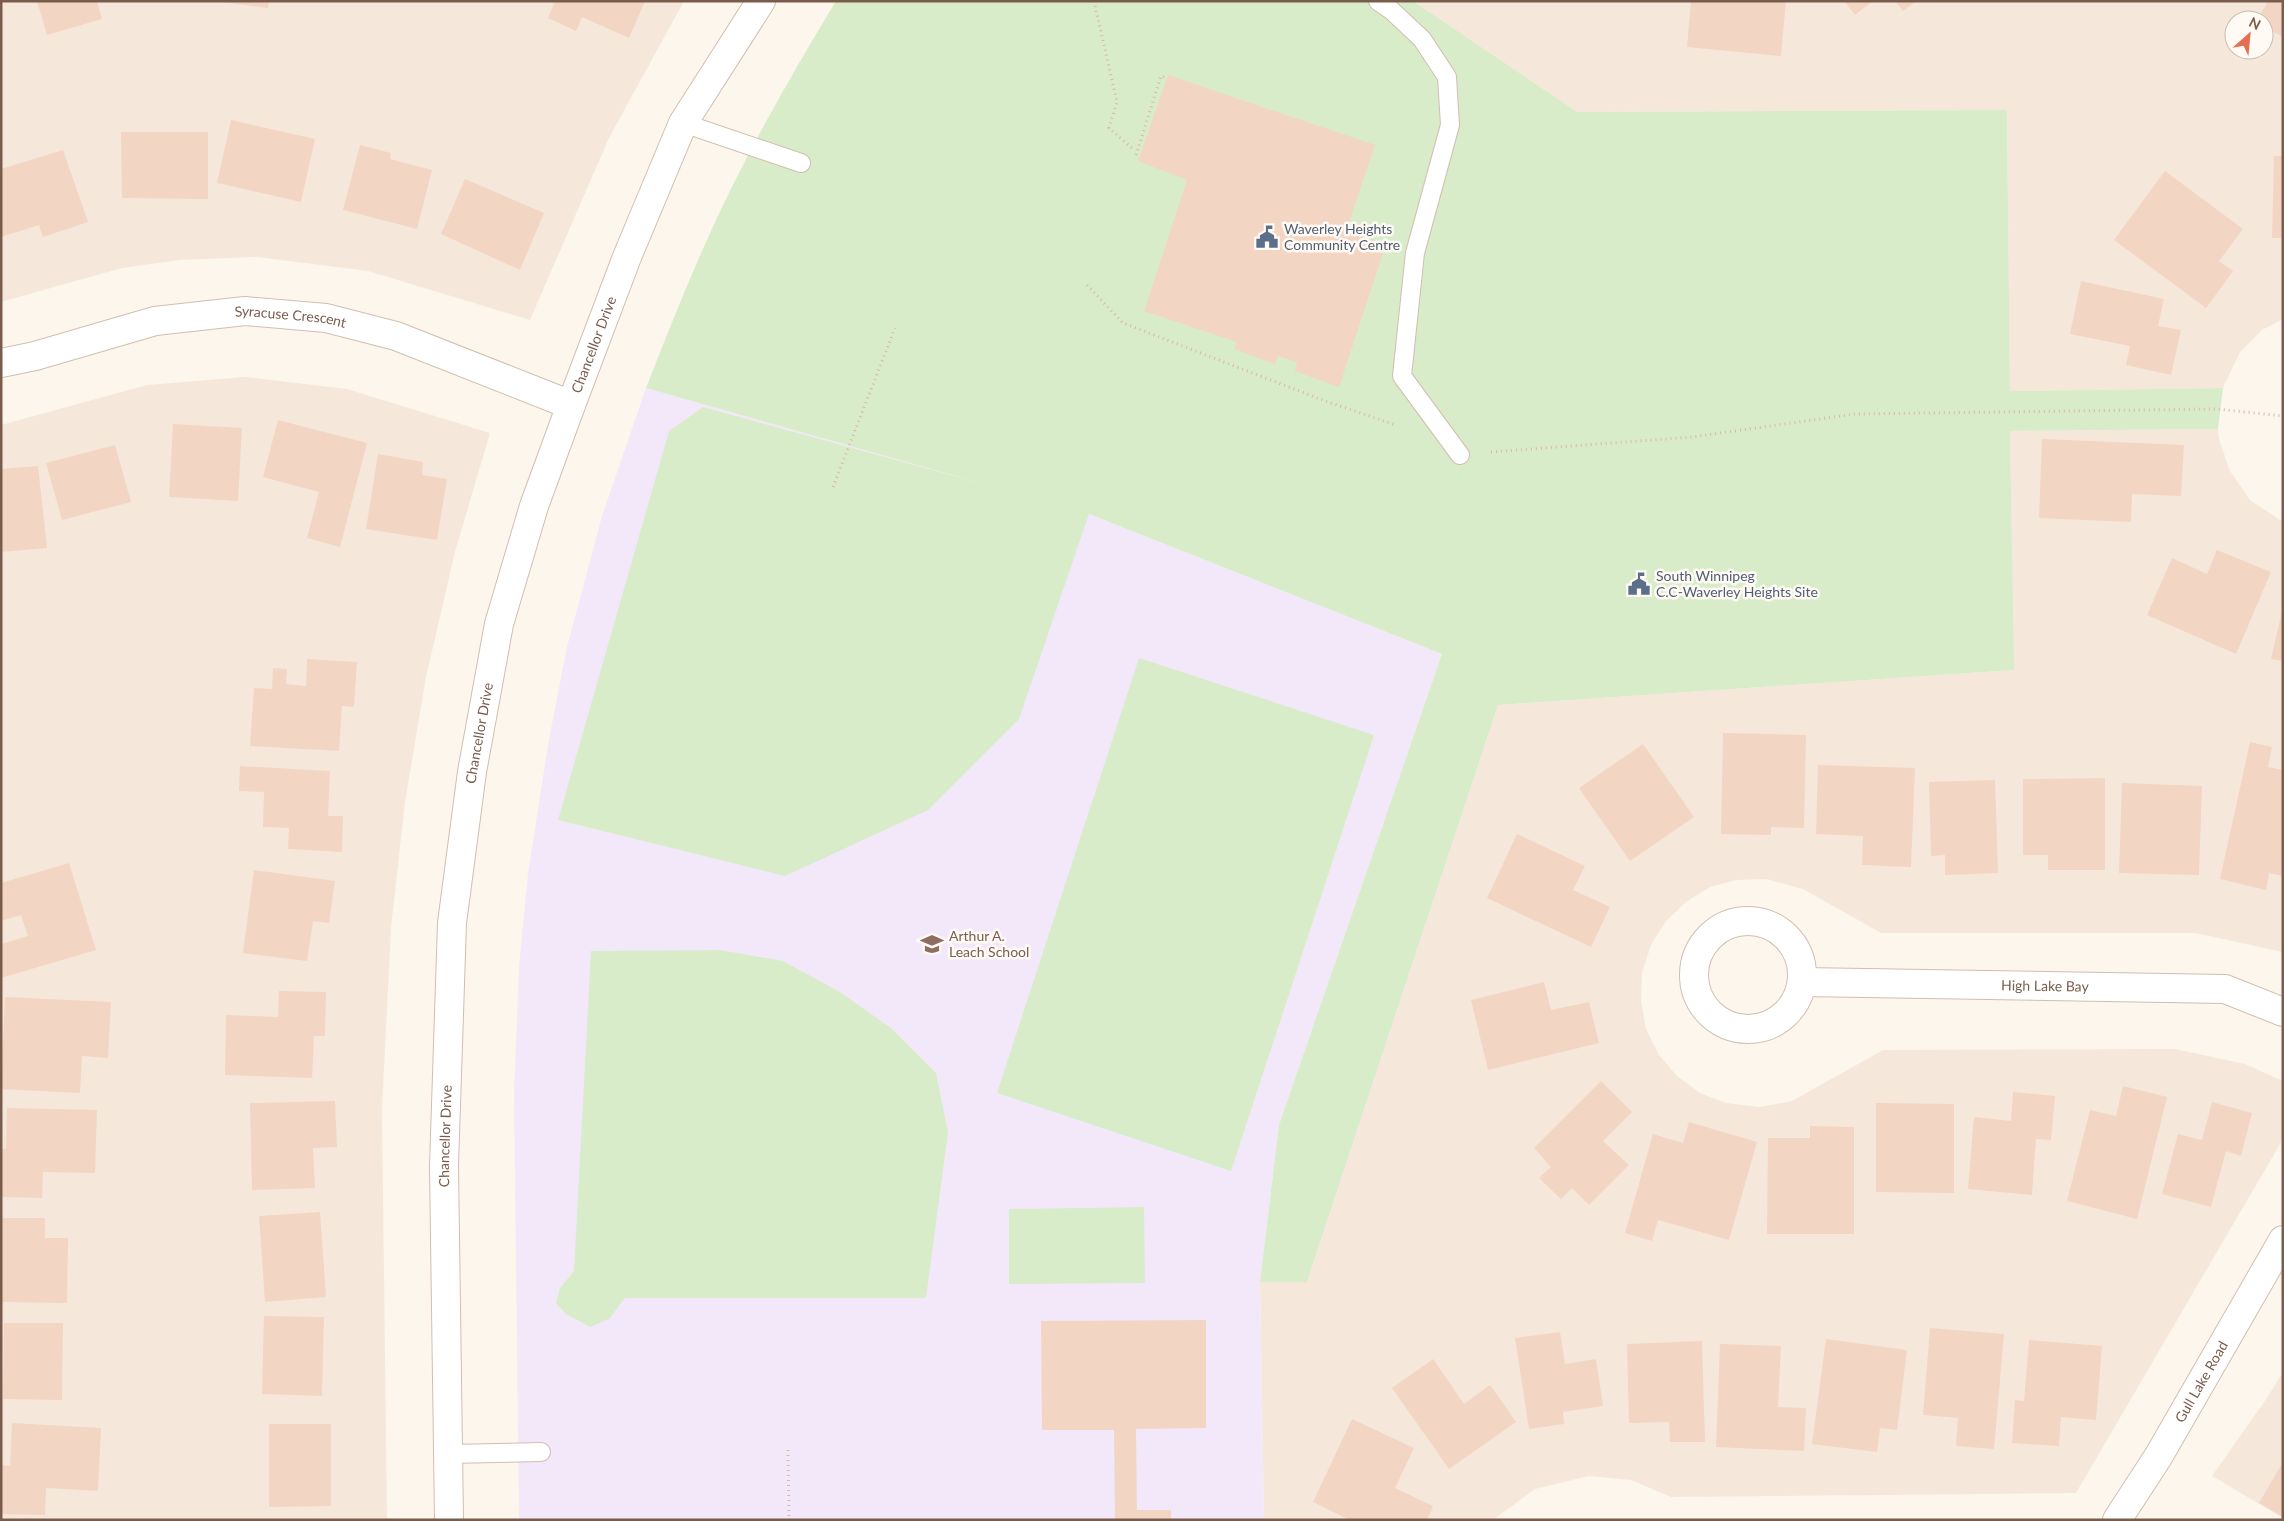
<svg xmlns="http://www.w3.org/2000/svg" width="2284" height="1521" font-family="Lato,sans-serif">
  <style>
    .residential { fill: #f5e8da; fill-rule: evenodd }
    .education { fill: #f3e8fa }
    .green { fill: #d8ecc9 }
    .building { fill: #f3d5c3 }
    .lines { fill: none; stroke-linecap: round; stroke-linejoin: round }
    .service-casing { stroke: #d1beb0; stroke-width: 20 }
    .minor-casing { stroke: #d1beb0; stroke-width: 30 }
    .tertiary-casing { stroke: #d1beb0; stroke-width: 30 }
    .path { stroke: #d9b8a5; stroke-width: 3; stroke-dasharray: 1 4; stroke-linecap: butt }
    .service { stroke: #fff; stroke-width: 18 }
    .minor { stroke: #fff; stroke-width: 28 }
    .tertiary { stroke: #fff; stroke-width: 28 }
    .labels { text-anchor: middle; stroke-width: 5; stroke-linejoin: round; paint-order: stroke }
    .service-label { font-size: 14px; fill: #4e5e75; stroke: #fffaf3; text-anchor: start }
    .street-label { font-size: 14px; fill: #7a5c4d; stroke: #fffaf3 }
    .education-label { font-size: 14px; fill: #785e54; stroke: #fffaf3; text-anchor: start }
  </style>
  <rect width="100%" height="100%" fill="#fdf6ec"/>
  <g class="residential">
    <polygon points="1,1 684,1 609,138 530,320 368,271 257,257 180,260 122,268 1,302"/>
    <path d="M1413,1H2283V319L2262,330L2240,352L2223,388L2010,391L2007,110L1576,112ZM2234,20H2264V50H2234Z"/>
    <polygon points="245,377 347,389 490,433 455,552 426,677 405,802 391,928 382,1109 387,1520 1,1520 1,425 147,385"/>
    <polygon points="2218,429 2219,439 2230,471 2250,500 2283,522 2283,952 2195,933 1881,933 1803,889 1766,879 1737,880 1710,887 1686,902 1666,921 1651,945 1642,973 1641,1001 1646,1029 1659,1055 1677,1076 1700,1093 1726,1103 1760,1107 1792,1101 1883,1050 2175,1049 2245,1064 2283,1081 2283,1139 2076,1493 1671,1497 1631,1480 1589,1476 1535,1489 1493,1520 1264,1520 1260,1282 1307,1282 1498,705 2013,670 2010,431"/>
    <polygon points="2283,1372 2283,1518 2212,1476 2267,1398"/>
  </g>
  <polygon class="education" points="646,388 1089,514 1442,654 1279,1125 1260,1282 1264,1520 519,1520 514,1093 519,967 528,874 549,739 567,647 602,516"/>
  <g class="green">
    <path d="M836,1H1413L1577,112L2007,110L2010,391L2223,388L2218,429L2010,431L2014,670L1498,705L1307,1282H1260L1279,1125L1442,654L1089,514L1019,719L928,810L785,876L558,820L669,431L703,407L991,486L646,388C664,342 682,296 702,251C740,164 787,82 836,1Z"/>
    <polygon points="1139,658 1374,735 1231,1171 997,1093"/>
    <polygon points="720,950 783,961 840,992 891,1028 936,1073 948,1132 926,1298 625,1298 609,1319 590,1327 566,1314 556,1303 560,1288 574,1271 591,951"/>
    <polygon points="1144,1207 1145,1283 1009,1284 1009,1209"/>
  </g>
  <g class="building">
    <polygon points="37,1 97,1 102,19 47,35"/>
    <polygon points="216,1 269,1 268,8"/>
    <polygon points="555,1 645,1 629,38 582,17 576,31 548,18"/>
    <polygon points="1691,1 1786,1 1781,56 1687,47"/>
    <polygon points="1844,1 1873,1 1855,15"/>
    <polygon points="1895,1 1916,1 1903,11"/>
    <polygon points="2268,1 2283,1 2283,37 2264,27 2264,20 2257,20"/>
    <polygon points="1168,75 1375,145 1346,231 1386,244 1339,387 1295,371 1297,362 1278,356 1275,364 1234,349 1237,342 1144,311 1187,180 1138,161"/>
    <polygon points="231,120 315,139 301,202 217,183"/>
    <polygon points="121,132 208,132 208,199 122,198"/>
    <polygon points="360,145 391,153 390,159 432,170 417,229 343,210"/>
    <polygon points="63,150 88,222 43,237 39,225 1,237 1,169"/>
    <polygon points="2274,156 2283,156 2283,238 2272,238"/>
    <polygon points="2165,171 2243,229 2219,261 2233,271 2206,308 2114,240"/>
    <polygon points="465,179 544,213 520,270 441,234"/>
    <polygon points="2081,281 2164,299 2158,326 2181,330 2171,375 2126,365 2130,346 2070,334"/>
    <polygon points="278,420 367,443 340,547 307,538 319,492 263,477"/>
    <polygon points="173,424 242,428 238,501 169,497"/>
    <polygon points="2042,439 2184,445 2181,496 2132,494 2131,522 2039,518"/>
    <polygon points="115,445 131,502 62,520 46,463"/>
    <polygon points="378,454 423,462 422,475 447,479 437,540 366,529"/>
    <polygon points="38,466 47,548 1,552 1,469"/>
    <polygon points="2217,550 2271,572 2236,654 2147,615 2172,558 2207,574"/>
    <polygon points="2282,611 2283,611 2283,661 2271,659"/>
    <polygon points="307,659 357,662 354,707 342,706 339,751 250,746 254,688 272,689 273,668 287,669 286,684 306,686"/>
    <polygon points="1723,733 1806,735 1804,828 1771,827 1771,835 1721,834"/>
    <polygon points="2250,742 2272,747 2268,767 2283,770 2283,876 2269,873 2266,890 2220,879"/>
    <polygon points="1643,744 1694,817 1630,861 1579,788"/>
    <polygon points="1818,765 1915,768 1911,867 1862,865 1863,836 1816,834"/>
    <polygon points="240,766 330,771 328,816 343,816 342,852 288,849 289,828 263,827 264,792 239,791"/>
    <polygon points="2105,778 2105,870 2048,870 2048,855 2023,855 2023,779"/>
    <polygon points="1995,780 1998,873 1945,875 1945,855 1931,856 1929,782"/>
    <polygon points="2122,783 2202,786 2199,875 2119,873"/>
    <polygon points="1517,834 1585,866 1573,890 1610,907 1591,947 1487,898"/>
    <polygon points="69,863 96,950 1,978 1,944 28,936 21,915 1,921 1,883"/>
    <polygon points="254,870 335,881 329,923 313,921 307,961 243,953"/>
    <polygon points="1544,982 1551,1010 1589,1002 1599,1043 1488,1070 1471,1000"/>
    <polygon points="279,991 326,992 325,1036 314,1036 312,1078 225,1075 226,1015 278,1017"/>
    <polygon points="5,997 111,1002 108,1058 82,1056 80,1093 1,1089"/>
    <polygon points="1601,1081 1632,1112 1603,1141 1629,1165 1589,1205 1572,1188 1561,1199 1539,1178 1551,1167 1534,1148"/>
    <polygon points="2123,1086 2167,1097 2137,1219 2067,1201 2090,1110 2116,1116"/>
    <polygon points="2013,1092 2055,1096 2051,1140 2036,1139 2032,1195 1968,1189 1974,1117 2011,1121"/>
    <polygon points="335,1101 337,1147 313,1148 315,1188 252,1190 250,1103"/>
    <polygon points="2212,1102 2252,1113 2241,1156 2226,1151 2211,1207 2162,1194 2178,1134 2202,1140"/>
    <polygon points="1876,1103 1954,1104 1954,1193 1876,1192"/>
    <polygon points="7,1108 97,1110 95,1173 43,1172 42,1198 1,1197 1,1149 6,1149"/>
    <polygon points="1689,1122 1757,1142 1729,1240 1658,1220 1652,1241 1625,1233 1653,1134 1683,1143"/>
    <polygon points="1810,1126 1854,1127 1854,1234 1767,1234 1768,1138 1810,1138"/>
    <polygon points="320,1212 326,1297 265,1302 259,1216"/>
    <polygon points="1,1218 45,1218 45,1238 68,1238 67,1303 1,1302"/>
    <polygon points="264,1316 324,1317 322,1396 262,1394"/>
    <polygon points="1206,1320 1206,1428 1136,1429 1137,1510 1171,1510 1171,1520 1115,1520 1114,1430 1042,1430 1041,1321"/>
    <polygon points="4,1323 63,1323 62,1400 3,1399"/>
    <polygon points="1930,1328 2004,1334 1994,1449 1956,1446 1958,1418 1923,1415"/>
    <polygon points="1560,1332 1565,1364 1596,1359 1603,1406 1563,1412 1564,1424 1529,1429 1515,1338"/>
    <polygon points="1826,1339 1907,1350 1897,1430 1880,1428 1877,1452 1812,1444"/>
    <polygon points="2029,1340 2102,1346 2096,1420 2061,1417 2059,1446 2012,1443 2015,1400 2024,1401"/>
    <polygon points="1702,1341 1705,1442 1670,1442 1669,1422 1629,1423 1627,1344"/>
    <polygon points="1720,1344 1781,1346 1778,1407 1806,1408 1804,1451 1716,1447"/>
    <polygon points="1433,1359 1464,1404 1490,1385 1516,1422 1449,1469 1392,1388"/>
    <polygon points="1352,1419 1414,1448 1395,1488 1433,1506 1427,1520 1350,1520 1313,1502"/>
    <polygon points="12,1423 101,1428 98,1491 46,1488 45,1515 1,1514 1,1465 10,1466"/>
    <polygon points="269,1424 331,1424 331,1506 269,1507"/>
    <polygon points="2283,1462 2283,1517 2259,1503"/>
  </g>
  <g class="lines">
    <defs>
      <g id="service">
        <polyline points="1378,1 1391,10 1422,39 1447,77 1450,125 1415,253 1402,376 1460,455"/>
        <polyline points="683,123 801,163"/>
        <polyline points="448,1454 541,1452"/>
      </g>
      <g id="minor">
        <path id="s1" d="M1,363L35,356L155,321L245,311L326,318L396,336L571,405"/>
        <circle cx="1748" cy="975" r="54"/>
        <path id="s2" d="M1803,982L2225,989L2283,1012"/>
        <path id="s3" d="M2117,1520L2158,1457L2283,1240"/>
      </g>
      <g id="tertiary">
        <path id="s4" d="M449,1520L444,1166L452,923L472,772L499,624L534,506L571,405L627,257L683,123L761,1"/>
      </g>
    </defs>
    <use href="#service" class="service-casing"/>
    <use href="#minor" class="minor-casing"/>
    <use href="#tertiary" class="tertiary-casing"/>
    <g class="path">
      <polyline points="1094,1 1117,102 1109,128 1133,149"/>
      <polyline points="1136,155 1161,76 1166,78"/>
      <polyline points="1087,285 1123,323 1325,401 1396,425"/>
      <polyline points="1491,452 1692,437 1855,414 2217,409 2283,416"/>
      <polyline points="833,487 895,328"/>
      <polyline points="788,1450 789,1520"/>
    </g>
    <use href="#service" class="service"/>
    <use href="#minor" class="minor"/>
    <use href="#tertiary" class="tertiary"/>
  </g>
  <defs>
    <symbol id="civic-bare" viewBox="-9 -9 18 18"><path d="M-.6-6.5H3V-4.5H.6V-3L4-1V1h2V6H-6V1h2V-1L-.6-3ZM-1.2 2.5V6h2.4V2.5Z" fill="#5c6f8a" stroke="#fffaf3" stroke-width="2.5" paint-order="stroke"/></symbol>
    <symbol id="school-bare" viewBox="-9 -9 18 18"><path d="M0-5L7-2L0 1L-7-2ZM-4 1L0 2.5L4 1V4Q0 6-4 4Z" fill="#8d6e63" stroke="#fffaf3" stroke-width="2.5" paint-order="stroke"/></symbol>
  </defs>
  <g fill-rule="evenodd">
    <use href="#civic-bare" x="1251" y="221" width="32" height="32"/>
    <use href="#civic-bare" x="1623" y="568" width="32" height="32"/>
    <use href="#school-bare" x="916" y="928" width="32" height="32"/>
  </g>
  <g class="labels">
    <g class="service-label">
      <text x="1284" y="234">Waverley Heights<tspan x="1284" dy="16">Community Centre</tspan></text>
      <text x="1656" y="581">South Winnipeg<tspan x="1656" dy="16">C.C-Waverley Heights Site</tspan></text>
    </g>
    <g class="street-label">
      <text dy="5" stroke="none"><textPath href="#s1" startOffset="296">Syracuse Crescent</textPath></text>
      <text dy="5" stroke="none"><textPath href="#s4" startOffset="1195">Chancellor Drive</textPath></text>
      <text dy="5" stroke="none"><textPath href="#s4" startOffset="789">Chancellor Drive</textPath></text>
      <text dy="5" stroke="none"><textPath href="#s2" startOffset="242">High Lake Bay</textPath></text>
      <text dy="5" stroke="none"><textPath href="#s4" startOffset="384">Chancellor Drive</textPath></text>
      <text dy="5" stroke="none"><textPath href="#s3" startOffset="162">Gull Lake Road</textPath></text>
    </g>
    <g class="education-label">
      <text x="949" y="941">Arthur A.<tspan x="949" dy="16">Leach School</tspan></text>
    </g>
  </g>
  <rect width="2284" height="1521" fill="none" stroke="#7a5c4d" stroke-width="5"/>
  <g transform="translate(2249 35) rotate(27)"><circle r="24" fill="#fffaf3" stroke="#cabbb1"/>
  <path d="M0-4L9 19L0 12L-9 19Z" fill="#e76f51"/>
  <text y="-8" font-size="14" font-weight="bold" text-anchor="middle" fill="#7a5c4d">N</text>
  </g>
</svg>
